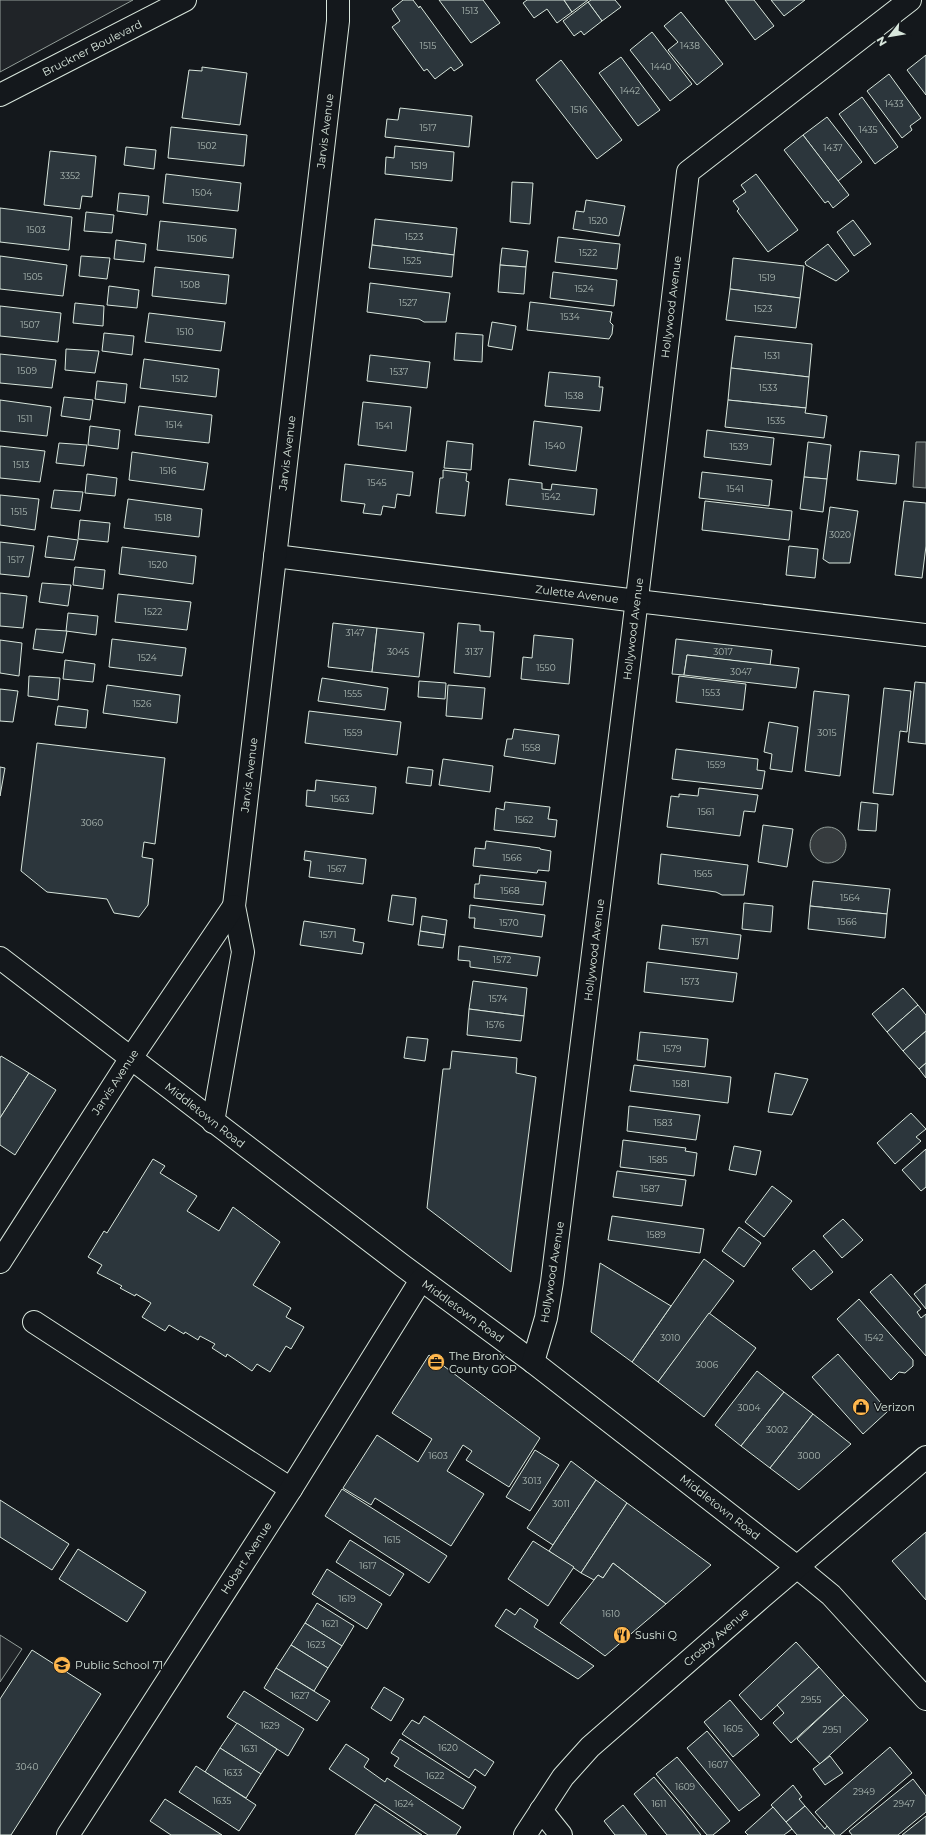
<svg xmlns="http://www.w3.org/2000/svg" width="926" height="1835" font-family="Montserrat,sans-serif">
  <style>
    .green { fill: #202428; stroke: #939e99 }
    .water { fill: #363b3e; stroke: #939e99 }
    .building { fill: #2c363c; stroke: #d8e6dc }
    .lines { fill: none; stroke-linecap: round; stroke-linejoin: round }
    .minor-casing { stroke: #d8e6dc; stroke-width: 24 }
    .major-casing { stroke: #d8e6dc; stroke-width: 24 }
    .minor { stroke: #14181c; stroke-width: 22 }
    .major { stroke: #14181c; stroke-width: 22 }
    .labels { text-anchor: middle; stroke-width: 3; stroke-linejoin: round; paint-order: stroke }
    .number-label { font-size: 9px; fill: #adbab4 }
    .street-label { font-size: 11px; fill: #d8e6dc; stroke: #14181c }
    .poi-label { font-size: 11px; fill: #d8e6dc; stroke: #14181c; text-anchor: start }
  </style>
  <rect width="100%" height="100%" fill="#14181c"/>
  <g class="green">
    <polygon points="0,0 133,0 0,72"/>
    <polygon points="0,1635 22,1649 0,1682"/>
  </g>
  <g class="water">
    <polygon points="916,442 926,442 926,488 913,487"/>
    <circle cx="828" cy="845" r="18"/>
  </g>
  <g class="building">
    <polygon points="403,0 413,0 419,8 420,6 463,65 454,71 451,67 435,79 427,69 424,71 392,27 400,21 392,9"/>
    <polygon points="439,0 483,0 500,23 471,43"/>
    <polygon points="527,0 564,0 572,12 557,23 547,9 534,18 523,3"/>
    <polygon points="564,0 588,0 572,12"/>
    <polygon points="591,0 615,0 621,7 602,21 588,2"/>
    <polygon points="725,0 754,0 774,26 755,40"/>
    <polygon points="771,0 805,0 784,16"/>
    <polygon points="588,2 602,21 584,35 581,31 574,36 563,21"/>
    <polygon points="681,12 723,64 697,85 668,50 678,42 664,26"/>
    <polygon points="652,32 692,84 670,101 630,50"/>
    <polygon points="926,55 926,95 907,70"/>
    <polygon points="621,57 660,110 638,126 599,73"/>
    <polygon points="561,60 622,140 597,159 536,80"/>
    <polygon points="202,67 247,73 240,125 182,118 189,70 202,71"/>
    <polygon points="889,74 921,118 910,126 912,130 902,138 867,91"/>
    <polygon points="862,97 898,147 875,164 839,114"/>
    <polygon points="400,108 472,116 469,147 385,137 387,119 398,120"/>
    <polygon points="827,117 862,162 838,181 803,135"/>
    <polygon points="171,127 247,135 244,166 168,158"/>
    <polygon points="803,135 849,195 833,208 828,201 825,203 784,150"/>
    <polygon points="395,146 454,152 452,181 385,174 386,157 394,158"/>
    <polygon points="126,147 156,150 154,169 124,165"/>
    <polygon points="50,151 96,156 92,197 82,196 80,209 44,205"/>
    <polygon points="166,174 241,183 238,211 163,203"/>
    <polygon points="756,174 798,230 768,252 737,211 739,209 733,201 746,192 741,185"/>
    <polygon points="512,182 533,183 530,224 510,222"/>
    <polygon points="119,193 149,196 147,215 117,211"/>
    <polygon points="586,200 625,206 619,236 573,229 576,211 584,212"/>
    <polygon points="0,208 72,217 69,250 0,242"/>
    <polygon points="86,212 114,215 112,233 84,231"/>
    <polygon points="375,219 457,228 454,255 372,245"/>
    <polygon points="853,220 871,244 854,256 837,232"/>
    <polygon points="160,221 236,229 233,258 157,250"/>
    <polygon points="558,237 620,244 617,269 555,262"/>
    <polygon points="116,240 146,244 144,262 114,259"/>
    <polygon points="828,244 849,271 836,281 806,265 805,262"/>
    <polygon points="372,245 454,255 452,277 369,268"/>
    <polygon points="502,248 528,251 526,267 500,265"/>
    <polygon points="0,256 67,265 63,296 0,289"/>
    <polygon points="81,256 110,258 107,279 79,276"/>
    <polygon points="733,258 804,266 800,298 730,289"/>
    <polygon points="500,265 526,267 524,294 498,292"/>
    <polygon points="155,267 229,275 226,304 152,296"/>
    <polygon points="553,272 617,280 614,306 550,298"/>
    <polygon points="370,283 450,293 446,322 424,322 419,319 367,312"/>
    <polygon points="109,286 139,290 137,308 107,305"/>
    <polygon points="730,289 800,298 796,328 726,320"/>
    <polygon points="530,302 612,312 610,322 613,325 612,334 609,339 527,330"/>
    <polygon points="75,303 104,306 103,326 73,323"/>
    <polygon points="0,306 61,313 58,342 0,336"/>
    <polygon points="149,313 225,322 221,351 145,342"/>
    <polygon points="492,322 516,326 512,350 488,346"/>
    <polygon points="104,333 134,336 132,355 102,351"/>
    <polygon points="456,333 483,335 482,362 454,360"/>
    <polygon points="735,336 812,344 809,377 731,368"/>
    <polygon points="66,349 99,351 95,373 65,370"/>
    <polygon points="0,354 56,360 52,388 0,383"/>
    <polygon points="370,355 430,362 427,388 367,381"/>
    <polygon points="144,359 219,369 216,397 140,388"/>
    <polygon points="731,368 809,377 806,408 728,400"/>
    <polygon points="549,372 600,377 599,387 603,387 600,411 545,406"/>
    <polygon points="97,381 127,384 125,403 95,399"/>
    <polygon points="64,397 93,400 90,420 61,416"/>
    <polygon points="0,400 51,407 47,436 0,431"/>
    <polygon points="728,400 806,408 805,413 827,416 824,438 725,427"/>
    <polygon points="363,402 411,407 406,451 358,445"/>
    <polygon points="139,406 212,415 209,443 135,435"/>
    <polygon points="534,421 582,427 576,471 529,465"/>
    <polygon points="90,426 120,430 118,449 88,445"/>
    <polygon points="707,430 774,438 771,465 704,457"/>
    <polygon points="447,441 473,444 471,470 444,468"/>
    <polygon points="808,442 831,445 827,479 804,477"/>
    <polygon points="59,443 87,445 84,466 56,463"/>
    <polygon points="0,446 45,451 40,482 0,478"/>
    <polygon points="860,451 899,455 896,484 857,480"/>
    <polygon points="132,452 208,463 204,490 129,480"/>
    <polygon points="345,464 413,472 410,496 397,494 395,508 383,506 381,515 363,513 365,504 341,501"/>
    <polygon points="443,470 467,473 466,481 469,482 465,516 436,513 440,478 443,478"/>
    <polygon points="702,472 772,480 769,506 699,498"/>
    <polygon points="87,474 117,478 115,496 85,493"/>
    <polygon points="804,477 827,479 823,512 800,509"/>
    <polygon points="509,479 542,483 542,489 551,490 552,484 597,489 594,515 506,505"/>
    <polygon points="54,490 83,492 80,511 51,508"/>
    <polygon points="0,495 39,499 35,530 0,525"/>
    <polygon points="128,499 202,509 199,537 124,528"/>
    <polygon points="705,501 792,511 789,540 702,530"/>
    <polygon points="904,501 926,503 926,546 922,578 895,575"/>
    <polygon points="830,507 858,511 850,563 829,563 823,559"/>
    <polygon points="80,520 110,523 108,542 78,539"/>
    <polygon points="48,536 78,540 74,560 45,557"/>
    <polygon points="0,542 34,546 29,577 0,574"/>
    <polygon points="789,546 818,549 815,578 786,575"/>
    <polygon points="122,547 196,556 193,584 119,574"/>
    <polygon points="75,567 105,570 103,589 73,585"/>
    <polygon points="42,583 71,585 68,606 39,602"/>
    <polygon points="0,593 27,596 23,628 0,626"/>
    <polygon points="118,594 191,602 187,630 115,622"/>
    <polygon points="68,613 98,616 96,635 66,631"/>
    <polygon points="333,623 377,628 372,672 328,667"/>
    <polygon points="458,623 480,625 480,631 494,632 490,677 454,673"/>
    <polygon points="377,628 424,633 419,677 372,672"/>
    <polygon points="36,629 67,631 63,653 33,649"/>
    <polygon points="534,635 573,639 569,684 521,679 523,657 532,658"/>
    <polygon points="112,639 186,648 182,676 109,667"/>
    <polygon points="676,639 772,650 770,665 687,655 684,675 672,674"/>
    <polygon points="0,640 22,643 19,676 0,673"/>
    <polygon points="687,655 799,668 796,688 684,675"/>
    <polygon points="65,660 95,664 93,682 63,679"/>
    <polygon points="29,676 60,678 58,700 28,696"/>
    <polygon points="679,676 746,684 743,710 676,702"/>
    <polygon points="322,678 388,688 385,710 318,701"/>
    <polygon points="419,681 446,683 445,699 418,697"/>
    <polygon points="915,682 926,683 926,744 908,742"/>
    <polygon points="107,685 180,695 177,723 103,713"/>
    <polygon points="448,685 485,688 482,719 446,716"/>
    <polygon points="884,688 911,691 907,732 900,731 893,795 873,793"/>
    <polygon points="0,689 18,691 13,722 0,721"/>
    <polygon points="814,691 849,695 840,776 805,771"/>
    <polygon points="58,706 88,710 86,728 55,725"/>
    <polygon points="309,711 401,722 397,755 305,743"/>
    <polygon points="769,722 798,727 792,772 770,769 772,754 764,752"/>
    <polygon points="514,729 559,735 555,764 504,756 507,739 512,739"/>
    <polygon points="37,743 165,758 155,844 144,842 142,857 153,859 148,905 139,917 114,913 107,899 47,892 21,871"/>
    <polygon points="676,749 758,759 757,770 765,771 762,789 672,779"/>
    <polygon points="443,759 493,766 490,792 439,785"/>
    <polygon points="0,767 5,768 0,796"/>
    <polygon points="408,767 433,770 431,786 406,783"/>
    <polygon points="316,780 376,787 373,814 306,806 307,790 315,791"/>
    <polygon points="699,788 758,795 755,812 744,811 740,836 667,827 671,796 679,797 679,794 698,796"/>
    <polygon points="505,802 550,807 548,819 557,820 555,837 494,830 496,808 504,810"/>
    <polygon points="861,802 878,804 876,831 858,830"/>
    <polygon points="763,825 793,829 787,867 758,862"/>
    <polygon points="486,841 540,848 540,849 551,851 549,871 538,870 537,873 473,866 475,848 485,849"/>
    <polygon points="305,851 366,859 363,884 309,877 311,861 304,860"/>
    <polygon points="661,854 748,865 744,895 722,895 716,892 658,884"/>
    <polygon points="480,875 546,882 543,905 474,898 475,884 479,884"/>
    <polygon points="813,881 890,889 887,914 810,906"/>
    <polygon points="392,895 416,898 413,925 388,921"/>
    <polygon points="744,903 773,906 771,932 742,929"/>
    <polygon points="470,905 545,915 542,937 474,928 475,918 469,918"/>
    <polygon points="810,906 887,914 885,938 808,929"/>
    <polygon points="422,916 447,920 445,935 420,931"/>
    <polygon points="304,921 355,929 353,941 364,943 362,954 300,945"/>
    <polygon points="662,925 741,935 738,959 659,949"/>
    <polygon points="420,931 445,935 443,948 418,945"/>
    <polygon points="459,946 540,957 537,976 470,967 470,961 458,960"/>
    <polygon points="647,962 737,973 733,1002 644,992"/>
    <polygon points="473,981 527,988 524,1016 469,1009"/>
    <polygon points="903,988 918,1005 887,1032 872,1014"/>
    <polygon points="918,1005 926,1015 926,1031 903,1051 887,1032"/>
    <polygon points="469,1009 524,1016 521,1041 467,1035"/>
    <polygon points="926,1031 926,1063 919,1069 903,1051"/>
    <polygon points="640,1032 708,1039 705,1067 637,1060"/>
    <polygon points="407,1037 428,1039 425,1061 404,1058"/>
    <polygon points="452,1051 517,1058 516,1073 536,1077 511,1272 427,1208 443,1069 450,1069"/>
    <polygon points="1,1056 29,1073 0,1118 0,1058"/>
    <polygon points="926,1063 926,1078 919,1069"/>
    <polygon points="634,1065 731,1077 728,1103 630,1091"/>
    <polygon points="29,1073 56,1090 15,1155 0,1145 0,1118"/>
    <polygon points="775,1073 808,1079 792,1115 768,1112"/>
    <polygon points="629,1106 700,1115 696,1140 627,1131"/>
    <polygon points="911,1113 926,1129 916,1137 921,1141 895,1164 877,1143"/>
    <polygon points="623,1140 686,1148 685,1151 697,1153 694,1176 620,1167"/>
    <polygon points="734,1146 761,1151 756,1175 729,1170"/>
    <polygon points="926,1149 926,1187 921,1191 902,1170"/>
    <polygon points="153,1159 165,1166 160,1173 197,1196 187,1211 219,1231 233,1207 280,1242 253,1285 291,1308 286,1317 304,1327 291,1349 286,1346 270,1372 257,1364 252,1371 227,1354 226,1357 212,1348 215,1344 200,1336 198,1340 185,1332 184,1334 169,1325 165,1331 142,1317 151,1303 136,1294 135,1296 120,1288 122,1286 97,1273 102,1265 88,1257 104,1231 107,1233"/>
    <polygon points="617,1171 686,1180 682,1206 613,1197"/>
    <polygon points="772,1186 792,1201 764,1237 745,1222"/>
    <polygon points="612,1216 704,1229 700,1253 608,1240"/>
    <polygon points="843,1219 863,1240 842,1258 823,1236"/>
    <polygon points="739,1227 761,1243 744,1267 722,1251"/>
    <polygon points="814,1250 833,1272 811,1290 792,1269"/>
    <polygon points="704,1259 734,1281 658,1382 632,1362"/>
    <polygon points="600,1263 671,1306 632,1362 591,1332"/>
    <polygon points="891,1274 921,1309 917,1312 921,1318 926,1314 926,1356 870,1292"/>
    <polygon points="926,1284 926,1309 914,1294"/>
    <polygon points="859,1299 913,1360 913,1366 905,1373 899,1372 891,1380 837,1319"/>
    <polygon points="709,1313 756,1348 704,1417 658,1382"/>
    <polygon points="838,1354 888,1411 863,1434 812,1377"/>
    <polygon points="429,1355 540,1438 509,1487 466,1460 472,1451 463,1445 447,1471 484,1494 451,1546 375,1498 371,1505 343,1488 377,1435 418,1462 432,1439 392,1413"/>
    <polygon points="757,1371 784,1392 741,1446 715,1425"/>
    <polygon points="784,1392 813,1414 770,1468 741,1446"/>
    <polygon points="813,1414 851,1444 799,1490 770,1468"/>
    <polygon points="535,1450 559,1465 530,1511 506,1497"/>
    <polygon points="571,1461 596,1480 553,1545 527,1528"/>
    <polygon points="596,1480 627,1503 581,1573 549,1551"/>
    <polygon points="342,1489 447,1556 429,1583 325,1516"/>
    <polygon points="0,1500 69,1544 52,1570 0,1537"/>
    <polygon points="627,1503 711,1565 666,1604 613,1563 603,1578 598,1575 594,1580 581,1573"/>
    <polygon points="926,1532 926,1600 892,1561"/>
    <polygon points="350,1540 404,1574 390,1596 336,1562"/>
    <polygon points="533,1541 574,1567 548,1606 508,1579"/>
    <polygon points="78,1549 146,1592 127,1622 59,1579"/>
    <polygon points="613,1563 666,1604 605,1656 560,1623 598,1575 603,1578"/>
    <polygon points="327,1569 382,1604 367,1629 312,1594"/>
    <polygon points="317,1603 354,1626 342,1646 305,1623"/>
    <polygon points="520,1608 538,1620 534,1627 594,1666 578,1679 495,1626 506,1609 515,1615"/>
    <polygon points="305,1623 342,1646 328,1668 291,1645"/>
    <polygon points="796,1642 819,1667 761,1720 739,1695"/>
    <polygon points="291,1645 328,1668 314,1691 276,1668"/>
    <polygon points="32,1650 101,1694 11,1835 0,1835 0,1699"/>
    <polygon points="819,1667 844,1695 791,1743 773,1723 784,1713 777,1705"/>
    <polygon points="276,1668 330,1701 317,1721 264,1688"/>
    <polygon points="384,1687 404,1699 391,1721 371,1708"/>
    <polygon points="244,1691 304,1729 288,1756 227,1717"/>
    <polygon points="844,1695 868,1720 820,1764 797,1739"/>
    <polygon points="730,1700 759,1735 733,1757 704,1722"/>
    <polygon points="424,1716 494,1762 485,1776 475,1769 469,1778 402,1734 412,1720 419,1724"/>
    <polygon points="237,1723 277,1749 261,1774 220,1748"/>
    <polygon points="707,1731 760,1795 739,1811 687,1748"/>
    <polygon points="400,1739 476,1787 463,1809 394,1766 399,1758 391,1753"/>
    <polygon points="346,1744 369,1759 364,1767 385,1782 387,1778 461,1827 456,1835 428,1835 329,1769"/>
    <polygon points="890,1747 912,1773 840,1835 835,1835 815,1812"/>
    <polygon points="220,1748 261,1774 246,1798 205,1772"/>
    <polygon points="830,1756 843,1773 825,1785 813,1769"/>
    <polygon points="677,1757 730,1821 713,1835 707,1835 656,1774"/>
    <polygon points="196,1766 256,1805 239,1831 179,1792"/>
    <polygon points="654,1777 684,1813 701,1835 667,1835 634,1794"/>
    <polygon points="913,1779 926,1796 926,1812 898,1835 852,1835 849,1831"/>
    <polygon points="793,1785 802,1797 799,1799 805,1806 786,1822 771,1805"/>
    <polygon points="165,1799 222,1835 171,1835 150,1821"/>
    <polygon points="375,1804 422,1835 355,1835"/>
    <polygon points="623,1805 647,1835 615,1835 604,1821"/>
    <polygon points="805,1806 825,1829 827,1826 835,1835 797,1835 786,1822"/>
    <polygon points="773,1807 792,1829 784,1835 748,1835 745,1832"/>
    <polygon points="926,1816 926,1835 902,1835"/>
  </g>
  <g class="lines">
    <defs>
      <g id="minor">
        <polyline points="275,556 637,601 926,635"/>
        <polyline points="0,958 403,1266 533,1362 797,1567 831,1595 926,1699"/>
        <polyline points="213,1122 243,952 234,906 338,21 338,0"/>
        <polyline points="0,1262 131,1058 234,906"/>
        <polyline points="34,1322 291,1489"/>
        <polyline points="533,1362 546,1318 552,1282 633,632 688,172 910,0"/>
        <polyline points="541,1810 561,1835"/>
        <polyline points="68,1835 291,1489 421,1280"/>
        <polyline points="525,1835 563,1777 590,1747 762,1597 926,1457"/>
      </g>
      <polyline id="major" points="0,95 185,0"/>
    </defs>
    <use href="#minor" class="minor-casing"/>
    <use href="#major" class="major-casing"/>
    <use href="#minor" class="minor"/>
    <use href="#major" class="major"/>
  </g>
  <defs>
    <symbol id="office-disc" viewBox="-11 -11 22 22"><circle r="9.5" fill="#ffb74d" stroke="#14181c"/><path d="M-6-3h4V-5.5h4V-3h4V5H-6ZM-1-4.5V-3h2v-1.5ZM-6 0V1H6V0Z" fill="#111"/></symbol>
    <symbol id="shop-disc" viewBox="-11 -11 22 22"><circle r="9.5" fill="#ffb74d" stroke="#14181c"/><path d="M-5-2.5h2.3a2.7 3.5 0 0 1 5.4 0H5L5.5 6h-11ZM-1.5-2.5h3a1.5 2.3 0 0 0-3 0Z" fill="#111"/></symbol>
    <symbol id="restaurant-disc" viewBox="-11 -11 22 22"><circle r="9.5" fill="#ffb74d" stroke="#14181c"/><path d="M-5-6h1v4h1v-4h1v4h1v-4h1v5L-1.5 .5V6h-2V.5L-5-1ZM5-6V6H3V1.5H1.5Q1.5-4 5-6Z" fill="#111"/></symbol>
    <symbol id="school-disc" viewBox="-11 -11 22 22"><circle r="9.5" fill="#ffb74d" stroke="#14181c"/><path d="M0-5L7-2L0 1L-7-2ZM-4 1L0 2.5L4 1V4Q0 6-4 4Z" fill="#111"/></symbol>
  </defs>
  <g fill-rule="evenodd">
    <use href="#office-disc" x="426" y="1352" width="20" height="20"/>
    <use href="#shop-disc" x="851" y="1397" width="20" height="20"/>
    <use href="#restaurant-disc" x="612" y="1625" width="20" height="20"/>
    <use href="#school-disc" x="52" y="1655" width="20" height="20"/>
  </g>
  <g class="labels">
    <g class="number-label">
      <text x="470" y="14">1513</text>
      <text x="428" y="49">1515</text>
      <text x="690" y="49">1438</text>
      <text x="661" y="70">1440</text>
      <text x="630" y="94">1442</text>
      <text x="894" y="107">1433</text>
      <text x="579" y="113">1516</text>
      <text x="428" y="131">1517</text>
      <text x="868" y="133">1435</text>
      <text x="207" y="149">1502</text>
      <text x="833" y="151">1437</text>
      <text x="419" y="169">1519</text>
      <text x="70" y="179">3352</text>
      <text x="202" y="196">1504</text>
      <text x="598" y="224">1520</text>
      <text x="36" y="233">1503</text>
      <text x="414" y="240">1523</text>
      <text x="197" y="242">1506</text>
      <text x="588" y="256">1522</text>
      <text x="412" y="264">1525</text>
      <text x="33" y="280">1505</text>
      <text x="767" y="281">1519</text>
      <text x="190" y="288">1508</text>
      <text x="584" y="292">1524</text>
      <text x="408" y="306">1527</text>
      <text x="763" y="312">1523</text>
      <text x="570" y="320">1534</text>
      <text x="30" y="328">1507</text>
      <text x="185" y="335">1510</text>
      <text x="772" y="359">1531</text>
      <text x="27" y="374">1509</text>
      <text x="399" y="375">1537</text>
      <text x="180" y="382">1512</text>
      <text x="768" y="391">1533</text>
      <text x="574" y="399">1538</text>
      <text x="25" y="422">1511</text>
      <text x="776" y="424">1535</text>
      <text x="174" y="428">1514</text>
      <text x="384" y="429">1541</text>
      <text x="555" y="449">1540</text>
      <text x="739" y="450">1539</text>
      <text x="21" y="468">1513</text>
      <text x="168" y="474">1516</text>
      <text x="377" y="486">1545</text>
      <text x="735" y="492">1541</text>
      <text x="551" y="500">1542</text>
      <text x="19" y="515">1515</text>
      <text x="163" y="521">1518</text>
      <text x="840" y="538">3020</text>
      <text x="16" y="563">1517</text>
      <text x="158" y="568">1520</text>
      <text x="153" y="615">1522</text>
      <text x="355" y="636">3147</text>
      <text x="398" y="655">3045</text>
      <text x="474" y="655">3137</text>
      <text x="723" y="655">3017</text>
      <text x="147" y="661">1524</text>
      <text x="546" y="671">1550</text>
      <text x="741" y="675">3047</text>
      <text x="711" y="696">1553</text>
      <text x="353" y="697">1555</text>
      <text x="142" y="707">1526</text>
      <text x="353" y="736">1559</text>
      <text x="827" y="736">3015</text>
      <text x="531" y="751">1558</text>
      <text x="716" y="768">1559</text>
      <text x="340" y="802">1563</text>
      <text x="706" y="815">1561</text>
      <text x="524" y="823">1562</text>
      <text x="92" y="826">3060</text>
      <text x="512" y="861">1566</text>
      <text x="337" y="872">1567</text>
      <text x="703" y="877">1565</text>
      <text x="510" y="894">1568</text>
      <text x="850" y="901">1564</text>
      <text x="847" y="925">1566</text>
      <text x="509" y="926">1570</text>
      <text x="328" y="938">1571</text>
      <text x="700" y="945">1571</text>
      <text x="502" y="963">1572</text>
      <text x="690" y="985">1573</text>
      <text x="498" y="1002">1574</text>
      <text x="495" y="1028">1576</text>
      <text x="672" y="1052">1579</text>
      <text x="681" y="1087">1581</text>
      <text x="663" y="1126">1583</text>
      <text x="658" y="1163">1585</text>
      <text x="650" y="1192">1587</text>
      <text x="656" y="1238">1589</text>
      <text x="670" y="1341">3010</text>
      <text x="874" y="1341">1542</text>
      <text x="707" y="1368">3006</text>
      <text x="749" y="1411">3004</text>
      <text x="777" y="1433">3002</text>
      <text x="438" y="1459">1603</text>
      <text x="809" y="1459">3000</text>
      <text x="532" y="1484">3013</text>
      <text x="561" y="1507">3011</text>
      <text x="392" y="1543">1615</text>
      <text x="368" y="1569">1617</text>
      <text x="347" y="1602">1619</text>
      <text x="611" y="1617">1610</text>
      <text x="330" y="1627">1621</text>
      <text x="316" y="1648">1623</text>
      <text x="300" y="1699">1627</text>
      <text x="811" y="1703">2955</text>
      <text x="270" y="1729">1629</text>
      <text x="733" y="1732">1605</text>
      <text x="832" y="1733">2951</text>
      <text x="448" y="1751">1620</text>
      <text x="249" y="1752">1631</text>
      <text x="718" y="1768">1607</text>
      <text x="27" y="1770">3040</text>
      <text x="233" y="1776">1633</text>
      <text x="435" y="1779">1622</text>
      <text x="685" y="1790">1609</text>
      <text x="864" y="1795">2949</text>
      <text x="222" y="1804">1635</text>
      <text x="404" y="1807">1624</text>
      <text x="659" y="1807">1611</text>
      <text x="904" y="1807">2947</text>
    </g>
    <g class="street-label">
      <text transform="translate(92 48) rotate(-27)" y="4">Bruckner Boulevard</text>
      <text transform="translate(325 131) rotate(-83)" y="4">Jarvis Avenue</text>
      <text transform="translate(671 307) rotate(-83)" y="4">Hollywood Avenue</text>
      <text transform="translate(287 453) rotate(-83)" y="4">Jarvis Avenue</text>
      <text transform="translate(577 594) rotate(7)" y="4">Zulette Avenue</text>
      <text transform="translate(633 629) rotate(-83)" y="4">Hollywood Avenue</text>
      <text transform="translate(249 775) rotate(-83)" y="4">Jarvis Avenue</text>
      <text transform="translate(594 950) rotate(-83)" y="4">Hollywood Avenue</text>
      <text transform="translate(115 1082) rotate(-57)" y="4">Jarvis Avenue</text>
      <text transform="translate(205 1115) rotate(38)" y="4">Middletown Road</text>
      <text transform="translate(552 1272) rotate(-81)" y="4">Hollywood Avenue</text>
      <text transform="translate(463 1311) rotate(36)" y="4">Middletown Road</text>
      <text transform="translate(720 1507) rotate(38)" y="4">Middletown Road</text>
      <text transform="translate(246 1558) rotate(-57)" y="4">Hobart Avenue</text>
      <text transform="translate(716 1637) rotate(-41)" y="4">Crosby Avenue</text>
    </g>
    <g class="poi-label">
      <text x="449" y="1360">The Bronx<tspan x="449" dy="13">County GOP</tspan></text>
      <text x="874" y="1411">Verizon</text>
      <text x="635" y="1639">Sushi Q</text>
      <text x="75" y="1669">Public School 71</text>
    </g>
  </g>
  <g transform="translate(890 36) rotate(239)" stroke="#14181c" stroke-width="3" paint-order="stroke">
  <path d="M0-3L7 15L0 10L-7 15Z" fill="#d8e6dc"/>
  <text y="-6" font-size="11" font-weight="bold" text-anchor="middle" fill="#d8e6dc">N</text>
  </g>
</svg>
